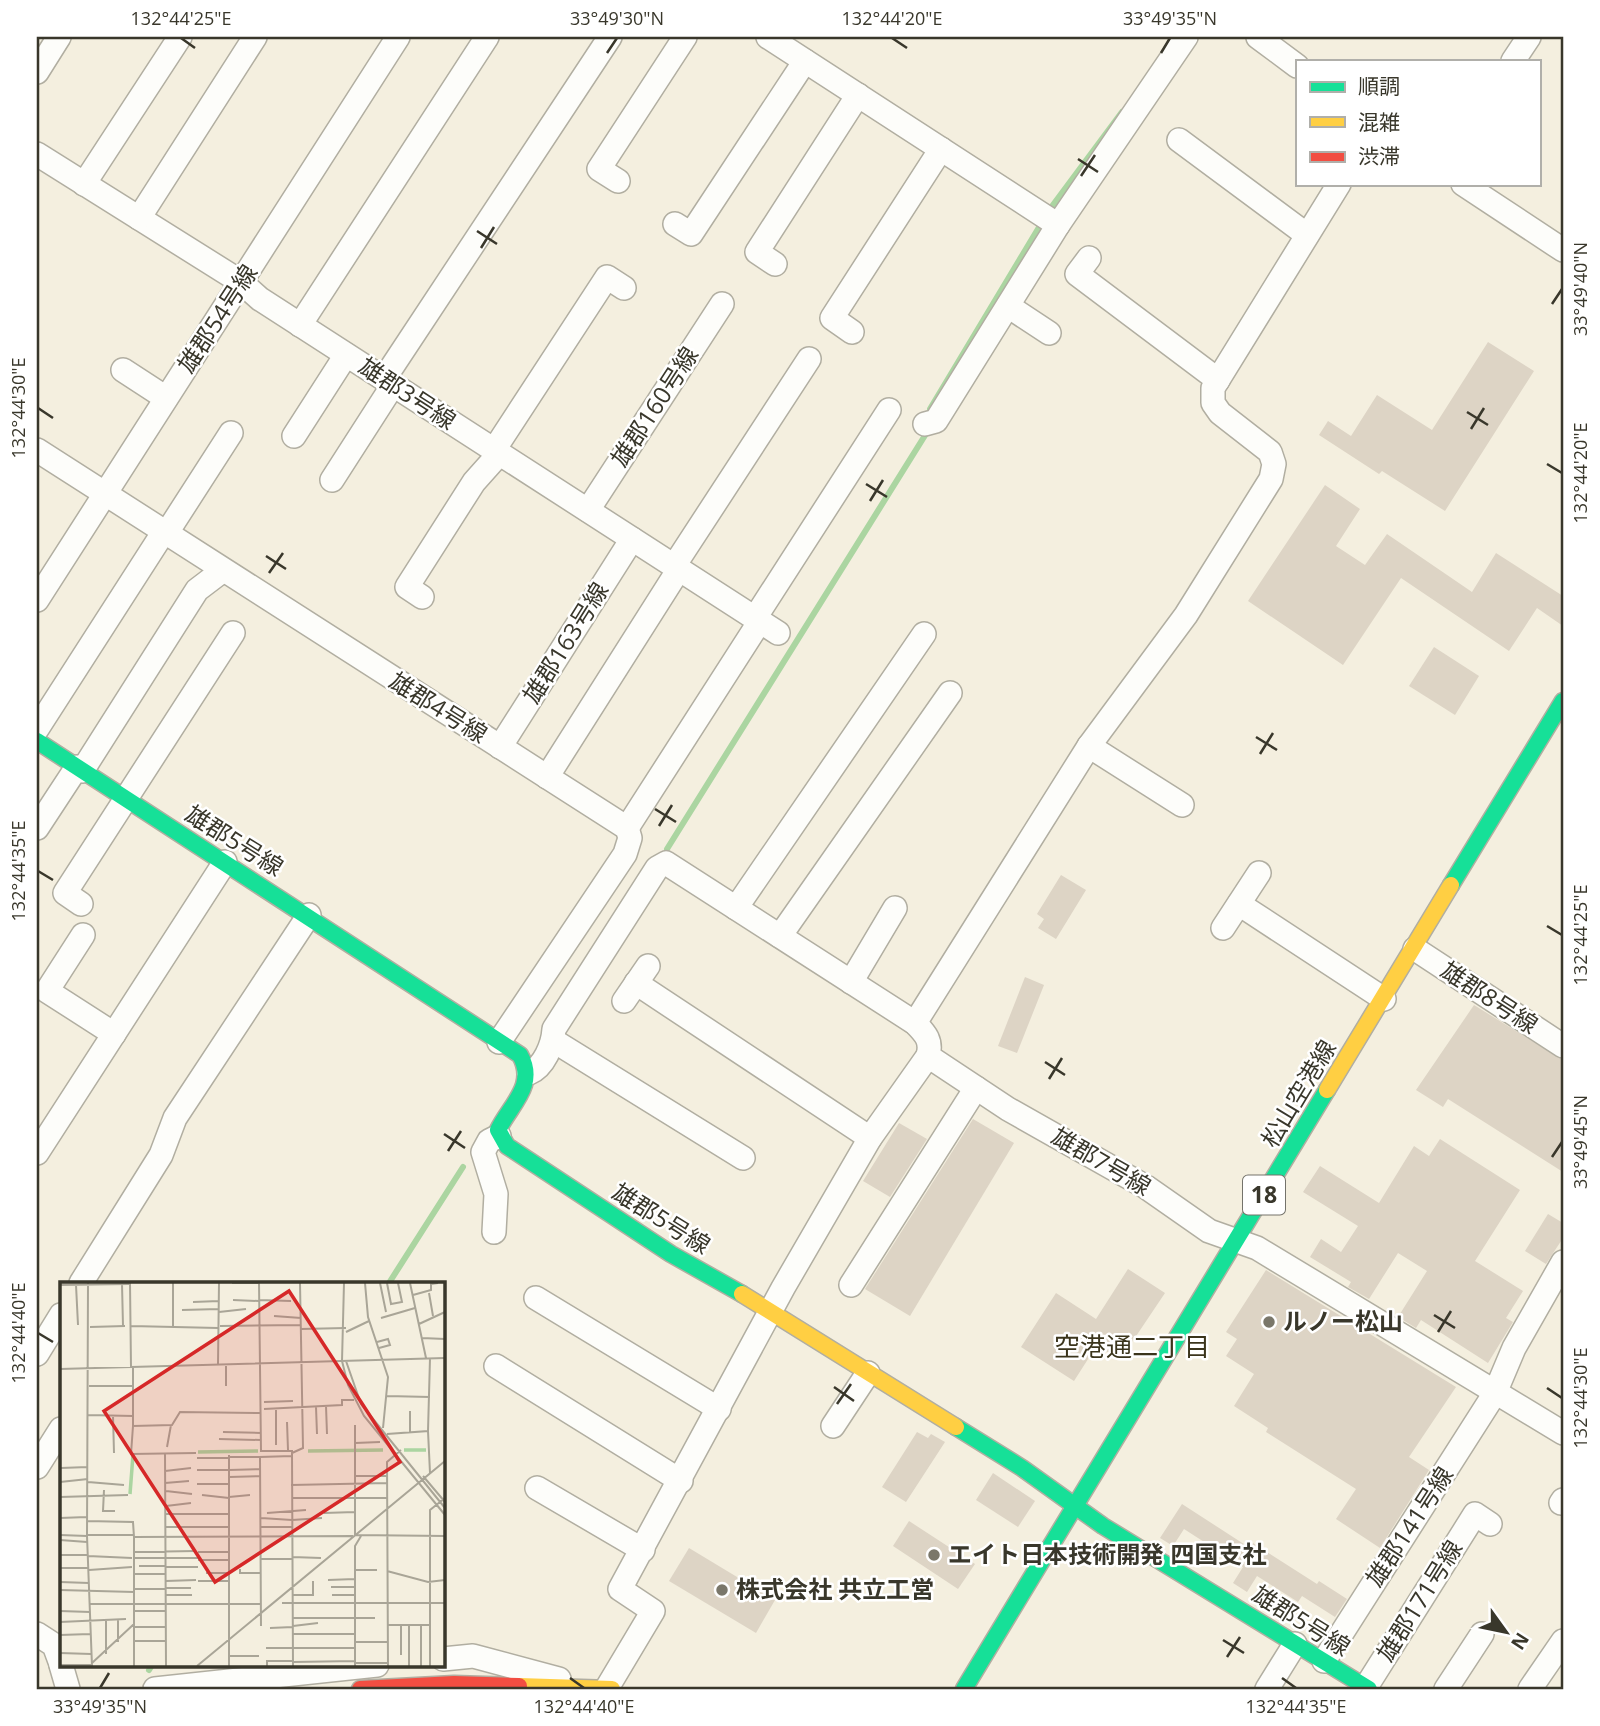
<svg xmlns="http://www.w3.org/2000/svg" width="1600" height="1726" font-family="'Open Sans','Noto Sans JP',sans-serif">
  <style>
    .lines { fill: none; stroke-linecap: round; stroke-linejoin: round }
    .stream { stroke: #abd5a1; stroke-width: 6 }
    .building { fill: #ddd4c5 }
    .street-casing { stroke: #b1aea1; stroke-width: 26 }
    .fast-casing { stroke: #b1aea1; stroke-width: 19 }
    .slow-casing { stroke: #b1aea1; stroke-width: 19 }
    .jam-casing { stroke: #b1aea1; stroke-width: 19 }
    .street { stroke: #fdfdfa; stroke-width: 23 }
    .fast { stroke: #16e098; stroke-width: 16 }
    .slow { stroke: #ffcf43; stroke-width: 16 }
    .jam { stroke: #f24e42; stroke-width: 16 }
    .ticks { fill: none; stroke: #39372b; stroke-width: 2.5 }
    .poi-dot { fill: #7a776a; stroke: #fff; stroke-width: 2.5 }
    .labels { text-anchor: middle; stroke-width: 5; stroke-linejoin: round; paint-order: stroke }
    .shield { fill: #fff; stroke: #74736b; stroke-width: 2 }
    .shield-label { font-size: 23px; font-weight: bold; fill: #39372b }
    .street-label { font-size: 24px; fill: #39372b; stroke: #fff }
    .poi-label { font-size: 24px; font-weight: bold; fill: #39372b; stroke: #fff; text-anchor: start }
    .neighbourhood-label { font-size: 26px; fill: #3b351c; stroke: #fff }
    .inset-river { fill: none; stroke: #abd5a1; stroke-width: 3.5 }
    .inset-road { fill: none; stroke: #a9a597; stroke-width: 2 }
    .view { fill: #d62828; fill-opacity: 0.15; stroke: #d62828; stroke-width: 3.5 }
    .inset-edge { fill: none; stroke: #39372b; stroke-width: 3.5 }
    .neatline { fill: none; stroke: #39372b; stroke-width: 2.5 }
    .ticks-label { font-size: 18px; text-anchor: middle; fill: #39372b }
  </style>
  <rect width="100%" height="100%" fill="#f4efdf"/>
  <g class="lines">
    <g class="stream">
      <polyline points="930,415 930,409 1050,209 1122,112"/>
      <polyline points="667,849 929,429"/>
      <polyline points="389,1283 463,1167"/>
      <polyline points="149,1670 152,1665"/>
    </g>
  </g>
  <g class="building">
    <polygon points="1488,342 1534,371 1445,511 1382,471 1379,474 1319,435 1328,421 1351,436 1377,395 1432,430"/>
    <polygon points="1325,485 1360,509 1336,546 1365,565 1387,534 1472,592 1496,553 1563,596 1563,626 1537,608 1509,651 1401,578 1343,665 1248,601"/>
    <polygon points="1434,647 1479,676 1455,715 1409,686"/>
    <polygon points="1061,875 1086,890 1056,939 1038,928 1044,919 1037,914"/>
    <polygon points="1025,977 1044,985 1017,1053 998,1046"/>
    <polygon points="1474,1005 1563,1060 1563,1172 1448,1099 1443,1107 1416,1090"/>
    <polygon points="973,1119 1014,1143 910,1316 865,1289"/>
    <polygon points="899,1123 927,1139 890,1197 863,1181"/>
    <polygon points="1440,1139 1520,1190 1475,1261 1523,1291 1506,1318 1513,1322 1488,1363 1421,1320 1416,1328 1398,1317 1427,1271 1398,1253 1369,1299 1348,1287 1351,1282 1310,1257 1321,1239 1341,1252 1358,1226 1303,1192 1320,1166 1379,1203 1414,1146 1429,1156"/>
    <polygon points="1548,1214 1563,1223 1563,1238 1546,1264 1525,1251"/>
    <polygon points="1128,1269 1165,1293 1120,1360 1097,1345 1074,1381 1021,1347 1056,1293 1096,1319"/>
    <polygon points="1266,1270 1456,1387 1409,1457 1429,1470 1380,1548 1336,1519 1356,1489 1266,1432 1268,1428 1234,1406 1254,1374 1226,1356 1237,1339 1226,1332"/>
    <polygon points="917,1432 928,1438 931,1434 945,1442 906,1502 882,1487"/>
    <polygon points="993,1473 1035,1501 1018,1527 976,1500"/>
    <polygon points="1182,1504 1250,1548 1253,1543 1317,1584 1319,1581 1347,1599 1335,1617 1302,1596 1298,1602 1257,1576 1247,1592 1233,1583 1243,1567 1184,1529 1173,1546 1160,1538"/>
    <polygon points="909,1521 975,1564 958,1589 893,1546"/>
    <polygon points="689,1548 775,1600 756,1633 669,1581"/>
  </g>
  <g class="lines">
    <defs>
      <g id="street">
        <polyline points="768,37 1058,225"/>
        <polyline points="1258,37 1297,66"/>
        <polyline points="1513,61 1529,37"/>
        <polyline points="37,72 59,37"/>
        <polyline points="1179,140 1307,235"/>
        <polyline points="37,154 241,282 260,299 778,633"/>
        <polyline points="618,181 599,169 685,37"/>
        <polyline points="84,184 180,37"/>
        <polyline points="1463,184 1563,250"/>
        <polyline points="139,218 255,37"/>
        <polyline points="675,224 691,234 805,61"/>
        <polyline points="1089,258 1077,274 1218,380"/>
        <polyline points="775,264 757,252 858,95"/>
        <polyline points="1008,306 1049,333"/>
        <polyline points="300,325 487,37"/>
        <polyline points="852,332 832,318 941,149"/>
        <polyline points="123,370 166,398"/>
        <polyline points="384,379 610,37"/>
        <polyline points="925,424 936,421 1058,225 1186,37"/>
        <polyline points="294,436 346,355"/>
        <polyline points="37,450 627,828 630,838 625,854 499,1042"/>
        <polyline points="494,450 607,277 624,288"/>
        <polyline points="332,480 393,385"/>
        <polyline points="588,510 722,304"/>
        <polyline points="166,534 231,433"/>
        <polyline points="674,566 809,359"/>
        <polyline points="422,597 407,587 474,482 499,454"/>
        <polyline points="37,600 398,37"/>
        <polyline points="755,618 889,410"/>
        <polyline points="37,729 163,533"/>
        <polyline points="1089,746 1182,805"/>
        <polyline points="500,747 632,539"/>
        <polyline points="82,771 197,590 222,571"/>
        <polyline points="547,777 679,569"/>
        <polyline points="37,828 77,767"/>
        <polyline points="627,828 760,621"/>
        <polyline points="81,904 65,893 233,633"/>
        <polyline points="1239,904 1384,999"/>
        <polyline points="736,908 924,634"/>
        <polyline points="1223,928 1259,873"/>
        <polyline points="83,935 47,991 114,1034"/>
        <polyline points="780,936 950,693"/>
        <polyline points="1415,949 1563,1046"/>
        <polyline points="851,982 895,908"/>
        <polyline points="636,983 870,1138"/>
        <polyline points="624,1001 648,966"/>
        <polyline points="915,1023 1089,746 1186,615 1271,479 1274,464 1270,452 1220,413 1213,403 1213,388 1339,184"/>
        <polyline points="554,1041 743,1158"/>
        <path d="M529,1073C544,1067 553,1045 554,1029L657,868L666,863L915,1023C926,1034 932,1041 928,1056L1008,1109L1146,1187L1209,1231L1257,1248L1563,1433"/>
        <polyline points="37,1153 225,862"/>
        <polyline points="494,1232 496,1194 483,1152 489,1141 499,1136"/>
        <polyline points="81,1283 161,1155 175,1118 309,915"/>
        <polyline points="851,1285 976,1088"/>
        <polyline points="536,1298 719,1409"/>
        <polyline points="37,1354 61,1315"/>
        <polyline points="496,1366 681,1481"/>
        <polyline points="833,1426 868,1373"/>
        <polyline points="37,1467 61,1429"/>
        <polyline points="537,1488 643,1550"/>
        <polyline points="1561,1503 1563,1500"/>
        <polyline points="37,1634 54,1645 61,1664"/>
        <polyline points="443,1659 473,1656 559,1679"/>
        <polyline points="1324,1661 1495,1393 1514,1348 1563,1262"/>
        <polyline points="61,1665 68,1689"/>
        <polyline points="1366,1687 1475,1514 1490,1524"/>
        <polyline points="607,1688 653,1611 620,1589 783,1288 870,1138 928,1056"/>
        <polyline points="155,1689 377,1665"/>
        <polyline points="1267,1689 1295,1644"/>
        <polyline points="1446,1689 1482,1634"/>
        <polyline points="1530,1689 1563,1641"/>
      </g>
      <g id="fast">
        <path d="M37,741L520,1055C537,1085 511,1104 498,1130L507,1146L671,1254L742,1294"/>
        <polyline points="1451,885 1563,701"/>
        <polyline points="956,1427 1022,1468 1103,1526 1369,1689"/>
        <polyline points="964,1689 1327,1090"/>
      </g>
      <g id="slow">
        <polyline points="1327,1090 1451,885"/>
        <polyline points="742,1294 956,1427"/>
        <polyline points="519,1686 612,1689"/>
      </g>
      <polyline id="jam" points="360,1689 454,1684 519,1686"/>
    </defs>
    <use href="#street" class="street-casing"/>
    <use href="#fast" class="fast-casing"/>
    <use href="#slow" class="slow-casing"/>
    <use href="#jam" class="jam-casing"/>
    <use href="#street" class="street"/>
    <use href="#fast" class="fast"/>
    <use href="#slow" class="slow"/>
    <use href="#jam" class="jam"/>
  </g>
  <path class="ticks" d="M181,38L195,48M892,38L907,48M607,53L617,38M1161,53L1170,38M1078,159L1098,172M1081,176L1095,155M477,231L497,244M481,248L494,227M1552,304L1562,289M38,408L53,418M1467,412L1488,425M1471,429L1484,408M1547,464L1562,473M866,484L887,497M870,501L883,480M266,556L286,569M269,573L283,553M1256,737L1277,750M1260,754L1273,733M655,809L676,822M659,826L672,805M38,871L53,880M1547,926L1562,935M1045,1062L1065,1075M1049,1079L1062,1058M444,1134L465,1148M448,1151L461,1131M1552,1157L1562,1142M1434,1315L1455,1328M1438,1332L1451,1311M38,1333L53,1342M834,1387L854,1401M1547,1388L1562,1398M837,1404L851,1384M1223,1640L1244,1653M1227,1657L1240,1637M570,1678L584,1688M1282,1678L1296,1688M100,1688L109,1673"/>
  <g class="poi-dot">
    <circle cx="1269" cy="1322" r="7"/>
    <circle cx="934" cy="1555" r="7"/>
    <circle cx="722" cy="1590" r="7"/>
  </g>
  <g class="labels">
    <rect class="shield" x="1243" y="1175.5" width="42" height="39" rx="5"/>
    <g class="shield-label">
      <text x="1264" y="1203">18</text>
    </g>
    <g class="street-label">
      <text transform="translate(218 319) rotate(-57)" y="8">雄郡54号線</text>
      <text transform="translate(407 394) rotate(33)" y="8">雄郡3号線</text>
      <text transform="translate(655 407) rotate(-57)" y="8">雄郡160号線</text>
      <text transform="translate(566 643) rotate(-58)" y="8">雄郡163号線</text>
      <text transform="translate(438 708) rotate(32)" y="8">雄郡4号線</text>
      <text transform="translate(234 841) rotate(32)" y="8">雄郡5号線</text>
      <text transform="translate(1489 998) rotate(33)" y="8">雄郡8号線</text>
      <text transform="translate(1299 1094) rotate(-59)" y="8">松山空港線</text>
      <text transform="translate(1101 1162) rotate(30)" y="8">雄郡7号線</text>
      <text transform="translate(661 1219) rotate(32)" y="8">雄郡5号線</text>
      <text transform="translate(1410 1527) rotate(-57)" y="8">雄郡141号線</text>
      <text transform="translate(1420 1601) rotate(-58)" y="8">雄郡171号線</text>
      <text transform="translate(1301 1621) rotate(32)" y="8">雄郡5号線</text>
    </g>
    <g class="poi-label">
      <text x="1283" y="1330">ルノー松山</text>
      <text x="948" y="1563">エイト日本技術開発 四国支社</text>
      <text x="736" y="1598">株式会社 共立工営</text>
    </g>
    <g class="neighbourhood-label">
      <text x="1132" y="1356">空港通二丁目</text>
    </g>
  </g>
  <g transform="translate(60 1282)">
    <rect width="385" height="385" fill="#f4efdf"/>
    <path class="inset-river" d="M344,168H366M248,169L323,168M138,170L198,169M70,212L73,173"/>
    <path class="inset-road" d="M28,1L27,254L32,384M70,1L71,86M113,1V45M172,1H200M199,1L201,169H233M305,1L308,35L328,95L323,146M320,1L326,30M327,1L331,22L342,20L338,1M350,1L366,76M62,2L63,44M0,3L69,2M16,3L18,43M369,11L373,34M353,13L371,8V2L378,1M173,18L199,19M199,18L231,19M133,20L159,19M122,28L159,27M159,30L186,27M214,34L241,36M321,36L355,26M359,42L385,30M71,44L158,46M160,44L241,43M30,45L65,44M241,47L286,46M286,50L309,39M362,56L385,57M317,60L328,57L330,63L319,66M282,79L288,103L304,134L385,233M282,79L284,1M286,79L301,122L385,226M158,82L159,1M73,86V144L112,143L120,130L201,131M0,87L385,76M29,104H73M166,104V82M327,114L370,115M204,120L233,119M266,124L267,152M256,125L257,152M204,127L282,123V118H294M28,133L73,134M53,134L54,171M227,140L228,168M295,143V253L385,254M73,144L71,172L136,171M368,149L370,191M163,150L201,151M350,151V129M327,152L368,149L370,76M159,157L201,158M295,161L320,160M216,163V128M107,165L111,143M105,171L106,384M169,173V384M169,175H200M137,176H169M1,186L28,185M137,188H169M169,188L200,187M105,189L131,186M295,194H328M363,194L385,220M169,195L200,194M0,200L28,197M28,200L64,203M105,201L129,199M137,202H169M231,203L328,201M44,208L43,229H55M106,209L132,212M142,213L169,216M0,215L68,213M169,215L190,213M232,216H328M106,224L131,221M207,231L246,228M264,231L295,230M106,232H169M0,236L27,235M201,236L232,238M232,238L262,236M27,239L73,240L74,255L293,254M105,245H169M201,245H232M0,253L27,254M27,253H73M74,255V384M0,258L27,260M74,270L136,269M138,270H169M0,273H28M28,274L72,276M232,275L261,276M73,276H138M201,277H232M138,278H169M79,284H106M106,285H138M0,286H28M180,287V291H201M29,288L72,285M295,288H317M327,289L368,300L385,298M146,291H169M74,292H106M268,298L295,297M106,299L136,298M138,299H169M0,300L29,301M271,305H295M106,306H131M74,307H106M0,308L74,310M106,313H132M232,313H253V299M272,313H295M222,321H385M30,322H200M0,329L30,330M74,329H106M233,336H315M58,337V360M0,340L66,337M327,343H369M341,343V373M349,343V384M361,343V384M201,344L200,175L232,174M233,344L258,341M74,345H106M210,346L233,345M233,352H295M0,353L30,352M74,359H106M295,360H328M206,366H233M233,366H295M0,371L31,372M46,372V337M169,374H199M233,380L295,379M32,381L74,342M295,381H328M0,383H32M137,384L385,179M207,384V379H233M233,384L232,171L243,166L240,1M295,384V264L301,254M328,384L327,180L341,168M370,384V228L385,216"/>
    <path class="view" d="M229,9L340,180L155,300L44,129Z"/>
    <rect width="385" height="385" class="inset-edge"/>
  </g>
  <rect width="1600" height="1726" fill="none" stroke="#ffffff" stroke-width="77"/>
  <rect x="1296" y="60" width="245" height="126" fill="#ffffff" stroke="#b0afaa" stroke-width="2"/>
  <rect x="1310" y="82" width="35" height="10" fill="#16e098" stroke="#b0afaa" stroke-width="2"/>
  <text x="1358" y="94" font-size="21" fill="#39372b">順調</text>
  <rect x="1310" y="117" width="35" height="10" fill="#ffcf43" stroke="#b0afaa" stroke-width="2"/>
  <text x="1358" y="130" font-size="21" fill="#39372b">混雑</text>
  <rect x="1310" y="152" width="35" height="10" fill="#f24e42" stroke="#b0afaa" stroke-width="2"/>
  <text x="1358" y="164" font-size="21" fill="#39372b">渋滞</text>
  <g transform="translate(1506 1632) rotate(123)" stroke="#ffffff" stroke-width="5" paint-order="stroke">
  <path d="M0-5L12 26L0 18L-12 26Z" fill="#39372b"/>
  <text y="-10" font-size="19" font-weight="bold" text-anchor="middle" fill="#39372b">N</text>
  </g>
  <rect x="38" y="38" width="1524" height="1650" class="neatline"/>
  <g class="ticks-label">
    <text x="181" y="25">132°44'25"E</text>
    <text x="617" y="25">33°49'30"N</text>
    <text x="892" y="25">132°44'20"E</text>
    <text x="1170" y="25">33°49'35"N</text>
    <text transform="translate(1581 289) rotate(-90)" y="6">33°49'40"N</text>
    <text transform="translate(19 408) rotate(-90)" y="6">132°44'30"E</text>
    <text transform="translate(1581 473) rotate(-90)" y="6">132°44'20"E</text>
    <text transform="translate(19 871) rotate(-90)" y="6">132°44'35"E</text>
    <text transform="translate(1581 935) rotate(-90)" y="6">132°44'25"E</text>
    <text transform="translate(1581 1142) rotate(-90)" y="6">33°49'45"N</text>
    <text transform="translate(19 1333) rotate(-90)" y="6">132°44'40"E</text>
    <text transform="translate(1581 1398) rotate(-90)" y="6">132°44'30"E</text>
    <text x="100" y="1713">33°49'35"N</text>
    <text x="584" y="1713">132°44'40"E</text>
    <text x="1296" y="1713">132°44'35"E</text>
  </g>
</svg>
